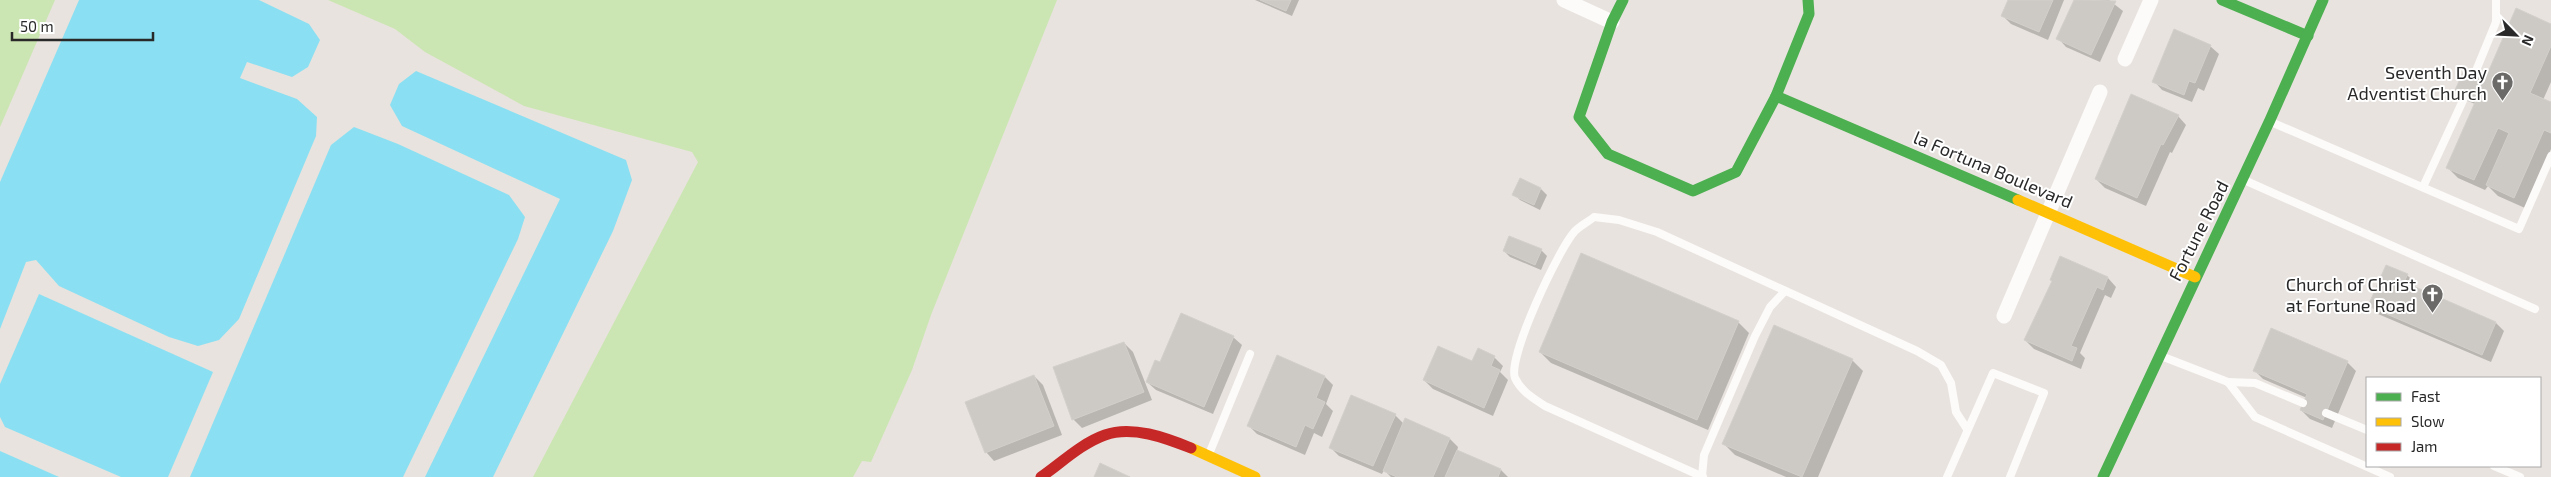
<svg xmlns="http://www.w3.org/2000/svg" width="2551" height="477" font-family="'Exo 2',sans-serif">
  <style>
    .green { fill: #cce6b3 }
    .water { fill: #8ae0f2 }
    .shadow { fill: #0003 }
    .building { fill: #cdc9c5; stroke: #d3cfca }
    .lines { fill: none; stroke-linecap: round; stroke-linejoin: round }
    .lane { stroke: #fcfbfa; stroke-width: 8 }
    .street { stroke: #fcfbfa; stroke-width: 15 }
    .fast { stroke: #4caf50; stroke-width: 11 }
    .slow { stroke: #ffc107; stroke-width: 11 }
    .jam { stroke: #c62828; stroke-width: 11 }
    .labels { text-anchor: middle; stroke-width: 4; stroke-linejoin: round; paint-order: stroke }
    .poi-label { font-size: 18px; fill: #292929; stroke: #fff; text-anchor: end }
    .street-label { font-size: 18px; fill: #292929; stroke: #fff }
  </style>
  <rect width="100%" height="100%" fill="#e8e3de"/>
  <g class="green">
    <polygon points="0,0 55,0 0,127"/>
    <polygon points="328,0 1057,0 931,315 912,370 871,462 862,461 853,477 533,477 698,162 692,152 524,106 425,52 395,29"/>
  </g>
  <g class="water">
    <polygon points="79,0 259,0 309,24 320,40 308,67 292,77 247,62 240,78 297,99 317,117 316,136 239,319 219,340 198,346 169,337 59,286 36,260 26,262 0,329 0,182"/>
    <polygon points="416,71 626,160 632,180 613,231 493,477 425,477 560,199 402,126 390,105 399,84"/>
    <polygon points="354,127 398,144 509,195 525,217 518,239 403,477 190,477 331,145"/>
    <polygon points="39,294 213,372 168,477 121,477 5,427 0,417 0,384"/>
    <polygon points="0,451 59,477 0,477"/>
  </g>
  <g class="shadow">
    <polygon points="1255,0 1299,0 1292,16"/>
    <polygon points="2009,0 2064,0 2048,40 2011,24 2002,15"/>
    <polygon points="2076,0 2109,0 2123,11 2100,62 2066,47 2058,38"/>
    <polygon points="2551,25 2551,82 2543,100 2551,103 2551,149 2525,208 2498,196 2488,186 2485,190 2458,178 2447,167 2475,104 2468,101 2457,90 2486,79"/>
    <polygon points="2210,46 2219,54 2204,91 2198,88 2192,102 2162,90 2154,81"/>
    <polygon points="2178,116 2186,125 2172,153 2170,152 2146,206 2105,188 2096,179"/>
    <polygon points="1521,180 1541,189 1547,195 1540,210 1520,200 1514,194"/>
    <polygon points="1541,250 1547,256 1541,270 1510,257 1504,251"/>
    <polygon points="2061,258 2108,278 2116,287 2111,298 2105,295 2080,353 2085,358 2081,369 2034,349 2025,340 2053,282"/>
    <polygon points="2407,275 2416,284 2414,288 2496,323 2504,331 2491,362 2378,314 2370,305"/>
    <polygon points="1738,322 1749,333 1708,430 1551,363 1540,352"/>
    <polygon points="1233,337 1242,345 1213,414 1156,390 1147,382 1161,364"/>
    <polygon points="1124,343 1133,352 1152,400 1082,428 1073,419"/>
    <polygon points="1494,357 1503,366 1500,372 1508,380 1493,416 1433,389 1424,380"/>
    <polygon points="1852,360 1863,371 1818,477 1786,477 1735,455 1724,444"/>
    <polygon points="2347,362 2356,371 2332,428 2310,419 2301,410 2307,398 2263,379 2255,371"/>
    <polygon points="1034,376 1043,385 1062,435 994,461 986,452"/>
    <polygon points="1325,377 1333,385 1326,404 1333,411 1322,437 1314,433 1305,455 1257,434 1248,425"/>
    <polygon points="1395,415 1404,424 1450,439 1458,447 1457,451 1501,470 1508,477 1391,477 1384,470 1382,474 1339,456 1330,447"/>
  </g>
  <g class="building">
    <polygon points="1260,0 1291,0 1286,11"/>
    <polygon points="2008,0 2053,0 2039,32 2001,16"/>
    <polygon points="2074,0 2116,1 2091,55 2056,39"/>
    <polygon points="2516,8 2551,24 2551,46 2530,93 2551,102 2551,133 2544,130 2514,198 2486,185 2509,133 2498,128 2474,180 2446,168 2476,100 2455,90 2465,68 2486,77"/>
    <polygon points="2174,29 2211,45 2195,83 2189,81 2184,95 2152,82"/>
    <polygon points="2131,94 2179,115 2163,145 2161,144 2137,198 2095,179"/>
    <polygon points="1520,178 1541,188 1534,205 1512,195"/>
    <polygon points="1509,236 1542,249 1535,265 1503,251"/>
    <polygon points="1581,253 1739,321 1697,420 1539,352"/>
    <polygon points="2060,256 2108,277 2103,290 2097,287 2071,346 2077,348 2072,361 2024,340 2052,281 2050,280"/>
    <polygon points="2386,265 2408,274 2404,282 2496,322 2482,355 2368,306"/>
    <polygon points="1181,313 1234,336 1204,407 1146,382 1155,360 1160,362"/>
    <polygon points="1774,325 1853,359 1802,477 1722,444"/>
    <polygon points="2271,328 2348,361 2323,420 2300,410 2307,394 2253,371"/>
    <polygon points="1124,342 1144,392 1072,420 1053,367"/>
    <polygon points="1438,346 1472,361 1478,348 1495,356 1491,366 1500,370 1484,408 1423,380"/>
    <polygon points="1277,355 1325,376 1316,398 1325,402 1313,429 1305,425 1296,447 1247,426"/>
    <polygon points="1034,375 1054,426 985,453 965,402"/>
    <polygon points="1351,395 1396,414 1373,466 1329,448"/>
    <polygon points="1405,418 1450,438 1433,477 1397,477 1383,471"/>
    <polygon points="1457,450 1501,469 1498,477 1445,477"/>
    <polygon points="1100,463 1130,477 1094,477"/>
  </g>
  <g class="lines">
    <g class="lane">
      <polyline points="2475,73 2496,22 2496,0"/>
      <polyline points="2271,122 2519,229 2551,156"/>
      <polyline points="2244,180 2535,309"/>
      <polyline points="2423,187 2466,94"/>
      <polyline points="2161,356 2228,382 2255,417 2390,477"/>
      <polyline points="2228,382 2255,383 2303,403"/>
      <polyline points="2326,413 2367,430"/>
      <polyline points="1209,454 1250,354"/>
      <polyline points="2494,466 2520,477"/>
      <polyline points="1702,476 1704,455 1755,336 1770,307 1785,291"/>
      <path d="M1703,477L1545,406C1533,398 1521,391 1515,378C1507,358 1559,248 1575,231C1580,226 1588,222 1594,217L1619,220L1657,232L1917,351L1941,365L1951,383L1956,412L1967,429"/>
      <polyline points="1947,477 1993,373 2044,393 2010,477"/>
    </g>
    <g class="street">
      <polyline points="1564,0 1612,22"/>
      <polyline points="2125,59 2151,0"/>
      <polyline points="2004,316 2100,92"/>
    </g>
    <g class="fast">
      <polyline points="1623,0 1612,22 1579,117 1608,154 1693,191 1736,172 1776,96 1809,14 1808,0"/>
      <polyline points="2222,0 2308,36"/>
      <polyline points="1776,96 2018,200"/>
      <polyline points="2103,477 2270,120 2323,0"/>
    </g>
    <g class="slow">
      <polyline points="2018,200 2195,277"/>
      <polyline points="1191,448 1255,477"/>
    </g>
    <path class="jam" d="M1041,477C1061,463 1082,443 1105,435C1132,425 1166,438 1191,448"/>
  </g>
  <defs>
    <symbol id="church-pin" viewBox="-11 -11 22 30"><path d="M0 17L-7.5 6A9.5 9.5 0 1 1 7.5 6Z" fill="#6c6a68" stroke="#fff"/><path d="M-1.2-6h2.4v3.5h3.3v2.4h-3.3V6h-2.4V-.1h-3.3v-2.4h3.3Z" fill="#fff"/></symbol>
  </defs>
  <g fill-rule="evenodd">
    <use href="#church-pin" x="2490" y="70" width="25" height="34"/>
    <use href="#church-pin" x="2420" y="282" width="25" height="34"/>
  </g>
  <g class="labels">
    <g class="poi-label">
      <text x="2487" y="79">Seventh Day<tspan x="2487" dy="21">Adventist Church</tspan></text>
      <text x="2416" y="291">Church of Christ<tspan x="2416" dy="21">at Fortune Road</tspan></text>
    </g>
    <g class="street-label">
      <text transform="translate(1993 170) rotate(23)" y="6">la Fortuna Boulevard</text>
      <text transform="translate(2199 231) rotate(-63)" y="6">Fortune Road</text>
    </g>
  </g>
  <rect x="2366" y="377" width="175" height="90" fill="#ffffff" stroke="#a9a9a9"/>
  <rect x="2376" y="393" width="25" height="8" fill="#4caf50" stroke="#a9a9a9"/>
  <text x="2411" y="402" font-size="15" fill="#292929">Fast</text>
  <rect x="2376" y="418" width="25" height="8" fill="#ffc107" stroke="#a9a9a9"/>
  <text x="2411" y="427" font-size="15" fill="#292929">Slow</text>
  <rect x="2376" y="443" width="25" height="8" fill="#c62828" stroke="#a9a9a9"/>
  <text x="2411" y="452" font-size="15" fill="#292929">Jam</text>
  <g transform="translate(2516 35) rotate(114)" stroke="#ffffff" stroke-width="4" paint-order="stroke">
  <path d="M0-4L9 19L0 12L-9 19Z" fill="#292929"/>
  <text y="-8" font-size="14" font-weight="bold" text-anchor="middle" fill="#292929">N</text>
  </g>
  <path d="M12 32v8h141v-8" fill="none" stroke="#292929" stroke-width="2.5"/>
  <text x="20" y="32" font-size="15" fill="#292929" stroke="#ffffff" stroke-width="4" paint-order="stroke">50 m</text>
</svg>
